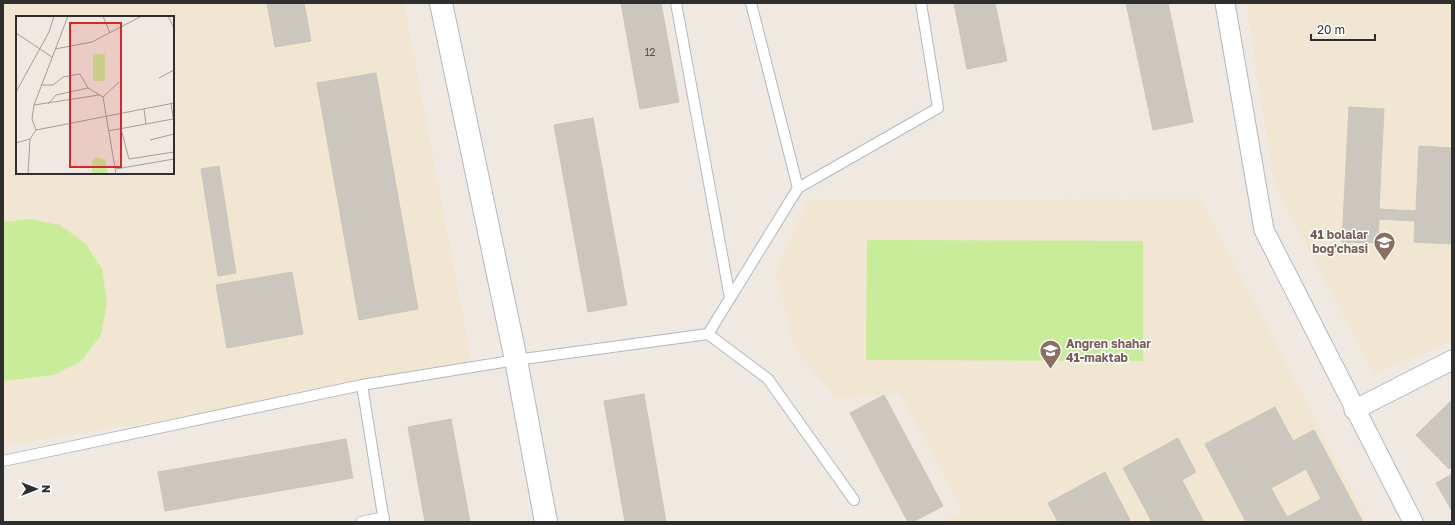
<svg xmlns="http://www.w3.org/2000/svg" width="1455" height="525" font-family="'Golos Text',sans-serif">
  <style>
    .education { fill: #f0e6d1; fill-rule: evenodd }
    .pitch { fill: #c9ec9a }
    .building { fill: #cbc7bf; stroke: #cbc5ba; fill-rule: evenodd }
    .lines { fill: none; stroke-linecap: round; stroke-linejoin: round }
    .service-casing { stroke: #b4b7c1; stroke-width: 12 }
    .minor-casing { stroke: #b4b7c1; stroke-width: 21 }
    .tertiary-casing { stroke: #b4b7c1; stroke-width: 24 }
    .service { stroke: #fff; stroke-width: 10 }
    .minor { stroke: #fff; stroke-width: 19 }
    .tertiary { stroke: #fff; stroke-width: 22 }
    .labels { text-anchor: middle; stroke-width: 3; stroke-linejoin: round; paint-order: stroke }
    .number-label { font-size: 10px; fill: #555452 }
    .education-label { font-size: 12px; font-weight: bold; fill: #785e54; stroke: #fff; text-anchor: end }
    .inset-road { fill: none; stroke: #a29e99; stroke-width: 1 }
    .view { fill: #d62828; fill-opacity: 0.15; stroke: #d62828; stroke-width: 2 }
    .inset-edge { fill: none; stroke: #2e2e2e; stroke-width: 2 }
  </style>
  <rect width="100%" height="100%" fill="#efe9e1"/>
  <g class="education">
    <path d="M3,3H404L473,370L3,446ZM17,17H173V173H17Z"/>
    <polygon points="1246,3 1452,3 1452,341 1374,374 1274,184"/>
    <polygon points="1201,199 1368,522 943,522 963,512 900,393 836,399 795,349 776,272 808,200"/>
  </g>
  <g class="pitch">
    <polygon points="30,219 60,225 86,244 102,269 107,303 101,335 81,361 54,375 3,381 3,222"/>
    <polygon points="867,240 1143,241 1143,361 866,360"/>
  </g>
  <g class="building">
    <polygon points="267,3 304,3 311,41 275,47"/>
    <polygon points="621,3 661,3 679,102 640,109"/>
    <polygon points="954,3 995,3 1007,61 967,69"/>
    <polygon points="1126,3 1168,3 1193,122 1153,130"/>
    <polygon points="376,73 418,309 359,320 317,83"/>
    <polygon points="1349,107 1384,109 1379,209 1416,211 1419,146 1452,148 1452,244 1414,242 1415,221 1379,219 1378,243 1342,242"/>
    <polygon points="593,118 627,305 588,312 554,125"/>
    <polygon points="219,166 236,273 218,276 201,169"/>
    <polygon points="292,272 303,334 227,348 216,285"/>
    <polygon points="644,394 666,522 625,522 604,401"/>
    <polygon points="884,395 943,506 913,522 908,522 850,413"/>
    <polygon points="1452,400 1452,466 1449,469 1416,435"/>
    <path d="M1275,407L1293,441L1314,430L1363,522H1246L1205,444ZM1306,469L1321,499L1287,517L1271,488Z"/>
    <polygon points="451,419 470,522 425,522 408,427"/>
    <polygon points="1178,438 1196,472 1182,480 1204,522 1152,522 1123,468"/>
    <polygon points="346,439 353,478 165,511 158,472"/>
    <polygon points="1105,472 1130,520 1128,522 1058,522 1048,503"/>
    <polygon points="1452,474 1452,511 1436,483"/>
  </g>
  <g class="lines">
    <defs>
      <g id="service">
        <polyline points="676,3 730,298"/>
        <polyline points="751,3 798,188"/>
        <polyline points="708,334 798,188 938,108 921,3"/>
        <polyline points="362,385 384,522"/>
        <polyline points="3,461 362,385 516,360 708,334 768,379 854,500"/>
        <polyline points="361,522 384,517"/>
      </g>
      <g id="minor">
        <polyline points="1225,3 1264,230 1413,522"/>
        <polyline points="1354,410 1452,360"/>
      </g>
      <polyline id="tertiary" points="441,3 516,360 546,522"/>
    </defs>
    <use href="#service" class="service-casing"/>
    <use href="#minor" class="minor-casing"/>
    <use href="#tertiary" class="tertiary-casing"/>
    <use href="#service" class="service"/>
    <use href="#minor" class="minor"/>
    <use href="#tertiary" class="tertiary"/>
  </g>
  <defs>
    <symbol id="school-pin" viewBox="-11 -11 22 30"><path d="M0 17L-7.5 6A9.5 9.5 0 1 1 7.5 6Z" fill="#8d6e63" stroke="#fff"/><path d="M0-5L7-2L0 1L-7-2ZM-4 1L0 2.5L4 1V4Q0 6-4 4Z" fill="#fff"/></symbol>
  </defs>
  <g fill-rule="evenodd">
    <use href="#school-pin" x="1372" y="230" width="25" height="34"/>
    <use href="#school-pin" x="1038" y="338" width="25" height="34"/>
  </g>
  <g class="labels">
    <g class="number-label">
      <text x="650" y="56">12</text>
    </g>
    <g class="education-label">
      <text x="1368" y="239">41 bolalar<tspan x="1368" dy="14">bog'chasi</tspan></text>
      <text x="1066" y="348" text-anchor="start">Angren shahar<tspan x="1066" dy="14">41-maktab</tspan></text>
    </g>
  </g>
  <g transform="translate(16 16)">
    <rect width="158" height="158" fill="#efe9e1"/>
    <path d="M77,38H89V65H77ZM80,141L89,143L92,158H76V145Z" fill="#c9ec9a"/>
    <path class="inset-road" d="M87,0L94,17M152,0L158,12M0,17L36,41M39,33L76,26L126,0M143,62L158,54M25,69H37L47,61L64,58L72,72L87,81M0,76L33,16L38,0M32,88L40,79L72,72M155,88L158,106M18,89L83,79M128,93L130,108M105,113L113,143L158,136M20,114L16,103L18,89L52,0M92,115L157,103M134,124L158,118M0,127L14,123M100,153L158,143M12,158L14,123L20,114L158,87M100,158L87,81L103,66"/>
    <path class="view" d="M54,7H105V151H54Z"/>
    <rect width="158" height="158" class="inset-edge"/>
  </g>
  <rect width="1455" height="525" fill="none" stroke="#2e2e2e" stroke-width="8"/>
  <g transform="translate(36 489) rotate(90)" stroke="#ffffff" stroke-width="3" paint-order="stroke">
  <path d="M0-3L7 15L0 10L-7 15Z" fill="#2e2e2e"/>
  <text y="-6" font-size="11" font-weight="bold" text-anchor="middle" fill="#2e2e2e">N</text>
  </g>
  <path d="M1311 34v6h64v-6" fill="none" stroke="#2e2e2e" stroke-width="2"/>
  <text x="1317" y="34" font-size="12" fill="#2e2e2e" stroke="#ffffff" stroke-width="3" paint-order="stroke">20 m</text>
</svg>
